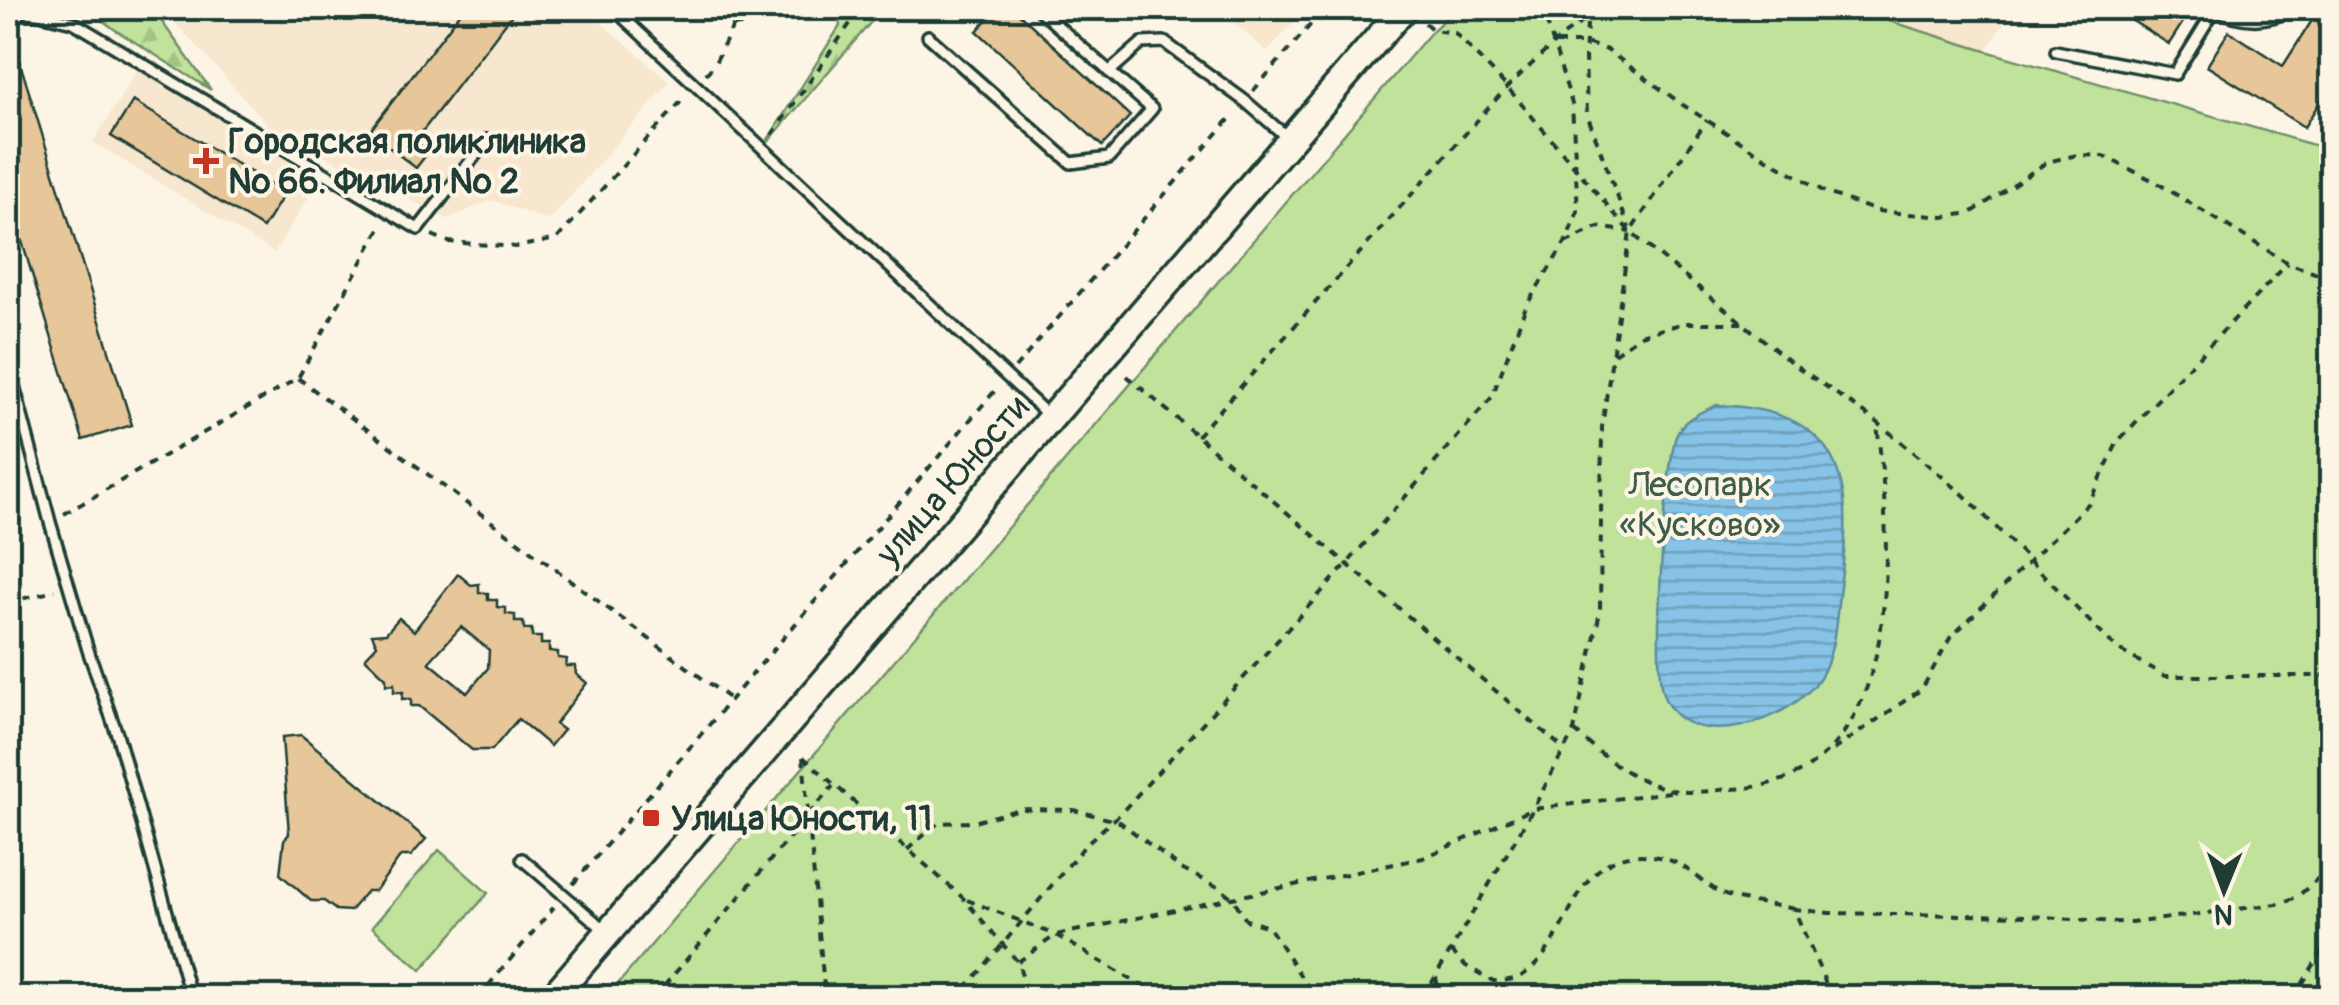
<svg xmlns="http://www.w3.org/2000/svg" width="2339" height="1005" font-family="Pangolin,sans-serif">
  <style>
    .built { fill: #f6e7ce }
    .forest { fill: url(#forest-firs); stroke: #709068; stroke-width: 2.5 }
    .park { fill: #c1e29b; stroke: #709068; stroke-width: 2.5 }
    .water { fill: url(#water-rules); stroke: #5d8d9f; stroke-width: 2.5 }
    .building { fill: #e7c799; stroke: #1f3d34; stroke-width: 2.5; fill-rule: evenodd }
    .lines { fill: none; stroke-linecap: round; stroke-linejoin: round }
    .lane-casing { stroke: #1f3d34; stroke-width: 16 }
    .secondary-casing { stroke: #1f3d34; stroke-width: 32 }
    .path { stroke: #1f3d34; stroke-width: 4; stroke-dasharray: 8 8; stroke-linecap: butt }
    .lane { stroke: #fcf5e5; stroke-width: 9 }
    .secondary { stroke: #fcf5e5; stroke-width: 25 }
    .poi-dot { fill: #c8321e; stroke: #fcf5e5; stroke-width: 4 }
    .labels { text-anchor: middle; stroke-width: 8; stroke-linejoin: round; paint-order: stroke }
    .poi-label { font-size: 35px; font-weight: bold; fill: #1f3d34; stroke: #fcf5e5; text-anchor: start }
    .street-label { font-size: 35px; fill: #1f3d34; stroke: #fcf5e5 }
    .park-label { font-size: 35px; fill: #3f5e49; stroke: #fcf5e5 }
  </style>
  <defs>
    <pattern id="forest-firs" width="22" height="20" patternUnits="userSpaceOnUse" patternTransform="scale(2.5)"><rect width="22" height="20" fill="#c1e29b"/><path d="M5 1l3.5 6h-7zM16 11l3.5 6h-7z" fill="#a5c386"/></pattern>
    <pattern id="water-rules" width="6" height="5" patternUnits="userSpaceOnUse" patternTransform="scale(2.5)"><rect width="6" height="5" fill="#86c3e6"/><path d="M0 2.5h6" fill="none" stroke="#6da0bb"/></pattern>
  </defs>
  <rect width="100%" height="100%" fill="#fcf5e5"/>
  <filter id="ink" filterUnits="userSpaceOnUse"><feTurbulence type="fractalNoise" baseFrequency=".01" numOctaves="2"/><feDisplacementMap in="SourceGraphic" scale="20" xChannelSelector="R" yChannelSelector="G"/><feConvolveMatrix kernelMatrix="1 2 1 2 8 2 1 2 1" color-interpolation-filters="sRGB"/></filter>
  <g filter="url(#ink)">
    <g class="built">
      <polygon points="162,8 584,8 670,82 549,221 492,200 448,219 271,128"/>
      <polygon points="1217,8 1306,8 1267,52"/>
      <polygon points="1847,8 2014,8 1986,51"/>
      <polygon points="138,69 319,180 274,253 93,142"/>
    </g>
    <g class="forest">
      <polygon points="86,8 152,8 211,90 114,29"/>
      <polygon points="836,8 883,8 762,149 840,26"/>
    </g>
    <g class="park">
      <polygon points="1456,8 1847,8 1986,51 2331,150 2331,997 606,998 1433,30"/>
      <polygon points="439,850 488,893 421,970 372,927"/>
    </g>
    <path class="water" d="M1717,405C1842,410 1856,478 1840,587C1836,616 1836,650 1821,676C1795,721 1686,759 1663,694C1652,663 1665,470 1676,436C1682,419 1701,412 1717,405Z"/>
    <g class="building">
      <polygon points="464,8 517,8 415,141 429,151 416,168 369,132"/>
      <polygon points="998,8 1013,8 1130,116 1102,146 977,31"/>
      <polygon points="2112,8 2192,8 2169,44"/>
      <polygon points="2318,11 2332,20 2332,83 2304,127 2207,66 2229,31 2283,66"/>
      <polygon points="12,37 132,425 83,440 8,196 8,38"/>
      <polygon points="133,101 285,193 263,228 111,136"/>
      <path d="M458,574L471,585L479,584V593H488V600H497V607L506,608V614L515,615V622H523L524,629H532V637H541V644H549V651L558,652V658L567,659L566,666H575L576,674L587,683L555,724L563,730L550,746L518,719L492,750H472L419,706H411V699H402L403,692H394V684L386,685V678L365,658L377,645L372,634L386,633L399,618L414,631ZM461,627L489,650L488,668L467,693L429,662Z"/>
      <polygon points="301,735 426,839 411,856 401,856 375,891 367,891 350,911 336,910 324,901 311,901 280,874 284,840 289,834 282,737"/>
    </g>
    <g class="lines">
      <defs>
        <g id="lane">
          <polyline points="613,8 1049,416"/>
          <path d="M2214,8C2244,24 2267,22 2298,8"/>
          <polyline points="8,10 36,13 73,22 418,229 487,140"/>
          <polyline points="928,36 1071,163 1109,158 1152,109 1037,8"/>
          <polyline points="2056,51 2175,74 2215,9"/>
          <polyline points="1109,72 1142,43 1164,42 1245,101 1288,138"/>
          <polyline points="8,363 50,522 88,650 118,737 191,998"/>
          <polyline points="522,859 607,932"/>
        </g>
        <polyline id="secondary" points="552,998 1404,8"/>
      </defs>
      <use href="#lane" class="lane-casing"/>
      <use href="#secondary" class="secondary-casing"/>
      <g class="path">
        <polyline points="1588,8 1585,57 1587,114 1629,228"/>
        <polyline points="1425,23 1433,30 1455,33 1507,87 1630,232 1792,363 1876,421 1964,495 2117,649 2165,676 2332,676"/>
        <polyline points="734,26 750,23 754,14 752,8"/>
        <polyline points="1556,43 1586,43 1607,50 1683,105 1769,160 1825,192 1877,211 1943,217 1971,213 2047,162 2077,155 2103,156 2154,181 2288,263 2315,273 2332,273"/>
        <polyline points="706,74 714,65 742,8"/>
        <polyline points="1253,91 1325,8"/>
        <polyline points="772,135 861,8"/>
        <polyline points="432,235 449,242 516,247 557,239 686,96"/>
        <polyline points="1565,243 1598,227 1630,232"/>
        <polyline points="1614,354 1640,335 1685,323 1746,323"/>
        <polyline points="1015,368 1234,114"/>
        <polyline points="1127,376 1565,750"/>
        <polyline points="298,378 730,699"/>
        <polyline points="1197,436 1507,87 1561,37 1589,17"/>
        <polyline points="64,514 298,378 382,225"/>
        <polyline points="8,602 55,591"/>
        <path d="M1574,731C1605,758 1636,784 1678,791C1694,794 1715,790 1731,789C1910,784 1892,549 1877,424"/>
        <polyline points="1833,750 1922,689 1950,638 2089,503 2118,441 2288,263"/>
        <polyline points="803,757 963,898 1018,962 1028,998"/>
        <polyline points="803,757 825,998"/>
        <polyline points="907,850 938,823 974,822 1020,809 1074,810 1120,822 1183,870 1216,886 1233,898 1246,920 1269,927 1315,998"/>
        <polyline points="573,884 999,386"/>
        <polyline points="967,900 1056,935 1162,998"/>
        <path d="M1451,951L1466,966L1493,981C1502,981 1516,980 1523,975C1575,942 1570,840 1659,857C1682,861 1700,881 1719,892C1736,902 1773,904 1794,909"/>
        <polyline points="1018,962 1056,935 1423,858 1533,809 1678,791"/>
        <polyline points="1436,977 1440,998"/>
        <polyline points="478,998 554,907"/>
        <polyline points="654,998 833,786"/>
        <polyline points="952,998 972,981 1087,843 1120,814 1346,565 1492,397 1526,306 1565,243 1578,211 1572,104 1547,23 1549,8"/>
        <polyline points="1423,998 1533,809 1574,731 1600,612 1602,427 1630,232 1707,120"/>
        <polyline points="1832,998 1794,909 1829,913 2029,916 2131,923 2277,904 2297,897 2332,866"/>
        <polyline points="2294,998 2332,934"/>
      </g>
      <use href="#lane" class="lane"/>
      <use href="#secondary" class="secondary"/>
    </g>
  </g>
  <g class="poi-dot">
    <path d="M201 146h10v10h10v10h-10v10h-10v-10h-10v-10h10z"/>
    <rect x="641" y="808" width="20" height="20" rx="5"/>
  </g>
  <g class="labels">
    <g class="poi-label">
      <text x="228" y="153">Городская поликлиника<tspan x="228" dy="40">№ 66. Филиал № 2</tspan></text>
      <text x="671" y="830">Улица Юности, 11</text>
    </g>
    <g class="street-label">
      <text transform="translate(952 480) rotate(-49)" y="12">улица Юности</text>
    </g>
    <g class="park-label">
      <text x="1700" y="496">Лесопарк<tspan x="1700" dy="40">«Кусково»</tspan></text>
    </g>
  </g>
  <rect width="2339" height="1005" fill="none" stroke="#fcf5e5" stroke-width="40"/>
  <rect x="20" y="20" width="2299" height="965" fill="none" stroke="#1f3d34" stroke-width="4" filter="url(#ink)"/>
  <g transform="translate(2224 890) rotate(181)" stroke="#fcf5e5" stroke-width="8" paint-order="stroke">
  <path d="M0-8L18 38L0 25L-18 38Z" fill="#1f3d34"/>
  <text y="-15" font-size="28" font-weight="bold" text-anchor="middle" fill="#1f3d34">N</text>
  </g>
</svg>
